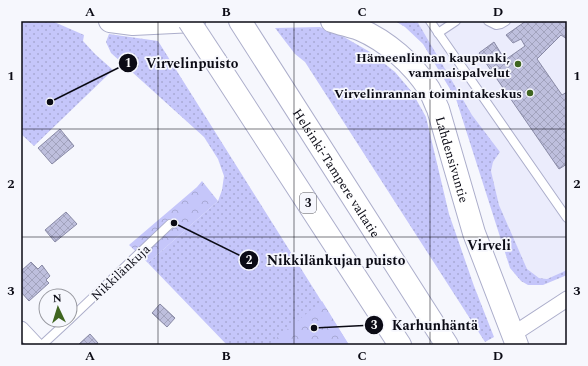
<svg xmlns="http://www.w3.org/2000/svg" width="588" height="366" font-family="Spectral,serif">
  <style>
    .built { fill: #ebecfc }
    .grass { fill: url(#grass-dots) }
    .forest { fill: url(#forest-crowns) }
    .building { fill: url(#building-cross-hatch); stroke: #898aa6 }
    .lines { fill: none; stroke-linecap: round; stroke-linejoin: round }
    .lane-casing { stroke: #acaecb; stroke-width: 10 }
    .street-casing { stroke: #acaecb; stroke-width: 17 }
    .secondary-casing { stroke: #acaecb; stroke-width: 24 }
    .highway-casing { stroke: #acaecb; stroke-width: 24 }
    .lane { stroke: #fff; stroke-width: 8 }
    .street { stroke: #fff; stroke-width: 15 }
    .secondary { stroke: #fff; stroke-width: 22 }
    .highway { stroke: #fff; stroke-width: 22 }
    .highway-bridge-casing { stroke: #acaecb; stroke-width: 24; stroke-linecap: butt }
    .highway-bridge { stroke: #fff; stroke-width: 22 }
    .grid { fill: none; stroke: #0b0b15; stroke-width: 1; stroke-opacity: 0.55 }
    .poi-dot { fill: #3f6520; stroke: #f6f7fd; stroke-width: 1.5 }
    .labels { text-anchor: middle; stroke-width: 3.5; stroke-linejoin: round; paint-order: stroke }
    .shield { fill: #f6f7fd; stroke: #52525b; stroke-width: 1 }
    .shield-label { font-size: 12px; font-weight: bold; fill: #0b0b15 }
    .poi-label { font-size: 13px; font-weight: bold; fill: #0b0b15; stroke: #f6f7fd; text-anchor: end }
    .street-label { font-size: 13px; fill: #0b0b15; stroke: #f6f7fd }
    .neighbourhood-label { font-size: 14px; font-weight: bold; fill: #0b0b15; stroke: #f6f7fd }
    .leader { fill: none; stroke: #0b0b15; stroke-width: 1.5 }
    .callout-dot { fill: #0b0b15; stroke: #f6f7fd; stroke-width: 1.5 }
    .mark-label { font-size: 12px; text-anchor: middle; font-weight: bold; fill: #fff }
    .callout-label { font-size: 14px; text-anchor: middle; font-weight: bold; fill: #0b0b15; stroke: #f6f7fd; stroke-width: 3.5; stroke-linejoin: round; paint-order: stroke }
    .neatline { fill: none; stroke: #0b0b15; stroke-width: 1.5 }
    .grid-label { font-size: 13px; text-anchor: middle; font-weight: bold; fill: #0b0b15 }
  </style>
  <defs>
    <pattern id="grass-dots" width="8" height="8" patternUnits="userSpaceOnUse"><rect width="8" height="8" fill="#c5c6fa"/><path d="M2 2h.1M6 6h.1" fill="none" stroke="#a8a9d5" stroke-width="1.8" stroke-linecap="round"/></pattern>
    <pattern id="forest-crowns" width="20" height="18" patternUnits="userSpaceOnUse"><rect width="20" height="18" fill="#c5c6fa"/><path d="M2 6a3 3 0 1 1 6 0M12 15a3 3 0 1 1 6 0" fill="none" stroke="#a8a9d5"/></pattern>
    <pattern id="building-cross-hatch" width="8" height="8" patternUnits="userSpaceOnUse"><rect width="8" height="8" fill="#bebfdd"/><path d="M0 0l8 8M0 8l8-8" fill="none" stroke="#a2a3bd"/></pattern>
  </defs>
  <rect width="100%" height="100%" fill="#f6f7fd"/>
  <polygon class="built" points="417,21 567,21 567,270 547,279 539,278 527,270 499,205 491,171 493,162 500,152 472,115"/>
  <g class="grass">
    <polygon points="21,21 52,21 84,35 83,41 95,54 113,70 34,146 21,134"/>
    <polygon points="395,21 417,21 472,115 500,152 493,162 491,171 499,205 527,269 539,278 547,279 567,270 567,275 543,285 528,285 521,281 510,268 456,99 423,44 405,27"/>
    <polygon points="320,27 344,37 370,52 395,72 412,92 426,117 449,214 474,286 494,337 485,342 305,62 295,54 275,28"/>
    <polygon points="109,34 158,41 349,345 227,345 148,263 218,201 222,190 224,176 218,159 204,137 111,53 106,42"/>
  </g>
  <g class="forest">
    <polygon points="202,181 218,201 148,263 129,245 197,187"/>
    <polygon points="322,301 349,345 268,345"/>
  </g>
  <g class="building">
    <polygon points="526,21 567,21 567,39 561,35 537,59 562,95 567,92 567,164 559,169 479,53 494,42 505,60 525,46 521,39 513,43 506,35"/>
    <polygon points="60,129 74,146 52,164 38,148"/>
    <polygon points="66,212 77,224 55,242 45,230"/>
    <polygon points="31,262 38,269 42,265 50,276 46,280 49,283 29,301 21,292 21,271"/>
    <polygon points="160,304 175,318 167,327 152,313"/>
    <polygon points="90,334 98,343 95,345 78,345"/>
  </g>
  <g class="lines">
    <defs>
      <g id="lane">
        <polyline points="430,21 567,218"/>
        <polyline points="488,21 496,25 501,24 506,21"/>
        <polyline points="438,33 456,21"/>
        <polyline points="70,319 170,224"/>
        <polyline points="42,345 69,320"/>
      </g>
      <g id="street">
        <polyline points="21,329 36,345"/>
        <polyline points="512,335 567,299"/>
      </g>
      <g id="secondary">
        <polyline points="110,21 133,24 194,21"/>
        <path id="s1" d="M332,21C341,24 350,26 359,29C387,41 413,64 429,89C433,96 435,103 438,109L474,233L517,345"/>
      </g>
      <g id="highway">
        <path id="s2" d="M240,21L447,345"/>
        <polyline points="216,62 400,345"/>
      </g>
    </defs>
    <use href="#lane" class="lane-casing"/>
    <use href="#street" class="street-casing"/>
    <use href="#secondary" class="secondary-casing"/>
    <use href="#highway" class="highway-casing"/>
    <use href="#lane" class="lane"/>
    <use href="#street" class="street"/>
    <use href="#secondary" class="secondary"/>
    <use href="#highway" class="highway"/>
    <defs>
      <polyline id="highway-bridge" points="189,21 216,62"/>
    </defs>
    <use href="#highway-bridge" class="highway-bridge-casing"/>
    <use href="#highway-bridge" class="highway-bridge"/>
  </g>
  <path class="grid" d="M158,21V345M294,21V345M430,21V345M21,129H567M21,237H567"/>
  <g class="poi-dot">
    <circle cx="518" cy="64" r="4"/>
    <circle cx="530" cy="93" r="4"/>
  </g>
  <g class="labels">
    <rect class="shield" x="300" y="193" width="16" height="20" rx="3"/>
    <g class="shield-label">
      <text x="308" y="207">3</text>
    </g>
    <g class="poi-label">
      <text x="510" y="62">Hämeenlinnan kaupunki,<tspan x="510" dy="15">vammaispalvelut</tspan></text>
      <text x="522" y="98">Virvelinrannan toimintakeskus</text>
    </g>
    <g class="street-label">
      <text dy="5" stroke="none"><textPath href="#s1" startOffset="196">Lahdensivuntie</textPath></text>
      <text dy="5" stroke="none"><textPath href="#s2" startOffset="180">Helsinki-Tampere valtatie</textPath></text>
      <text transform="translate(120 272) rotate(-43)" y="5">Nikkilänkuja</text>
    </g>
    <g class="neighbourhood-label">
      <text x="489" y="250">Virveli</text>
    </g>
  </g>
  <path class="leader" d="M50 102L128 63M174 223L249 260M314 328L374 325"/>
  <g class="callout-dot">
    <circle cx="50" cy="102" r="4"/>
    <circle cx="174" cy="223" r="4"/>
    <circle cx="314" cy="328" r="4"/>
    <circle cx="128" cy="63" r="10"/>
    <circle cx="249" cy="260" r="10"/>
    <circle cx="374" cy="325" r="10"/>
  </g>
  <g class="mark-label">
    <text x="128" y="67">1</text>
    <text x="249" y="264">2</text>
    <text x="374" y="329">3</text>
  </g>
  <g class="callout-label">
    <text x="192" y="68">Virvelinpuisto</text>
    <text x="336" y="265">Nikkilänkujan puisto</text>
    <text x="435" y="330">Karhunhäntä</text>
  </g>
  <rect width="588" height="366" fill="none" stroke="#f6f7fd" stroke-width="44"/>
  <g transform="translate(58 308) rotate(356)"><circle r="19" fill="#f6f7fd" stroke="#9899a0"/>
  <path d="M0-3L7 15L0 10L-7 15Z" fill="#3f6520"/>
  <text y="-6" font-size="11" font-weight="bold" text-anchor="middle" fill="#0b0b15">N</text>
  </g>
  <rect x="22" y="22" width="544" height="322" class="neatline"/>
  <g class="grid-label">
    <text x="90" y="16">A</text>
    <text x="226" y="16">B</text>
    <text x="362" y="16">C</text>
    <text x="498" y="16">D</text>
    <text x="11" y="80">1</text>
    <text x="577" y="80">1</text>
    <text x="11" y="188">2</text>
    <text x="577" y="188">2</text>
    <text x="11" y="295">3</text>
    <text x="577" y="295">3</text>
    <text x="90" y="360">A</text>
    <text x="226" y="360">B</text>
    <text x="362" y="360">C</text>
    <text x="498" y="360">D</text>
  </g>
</svg>
